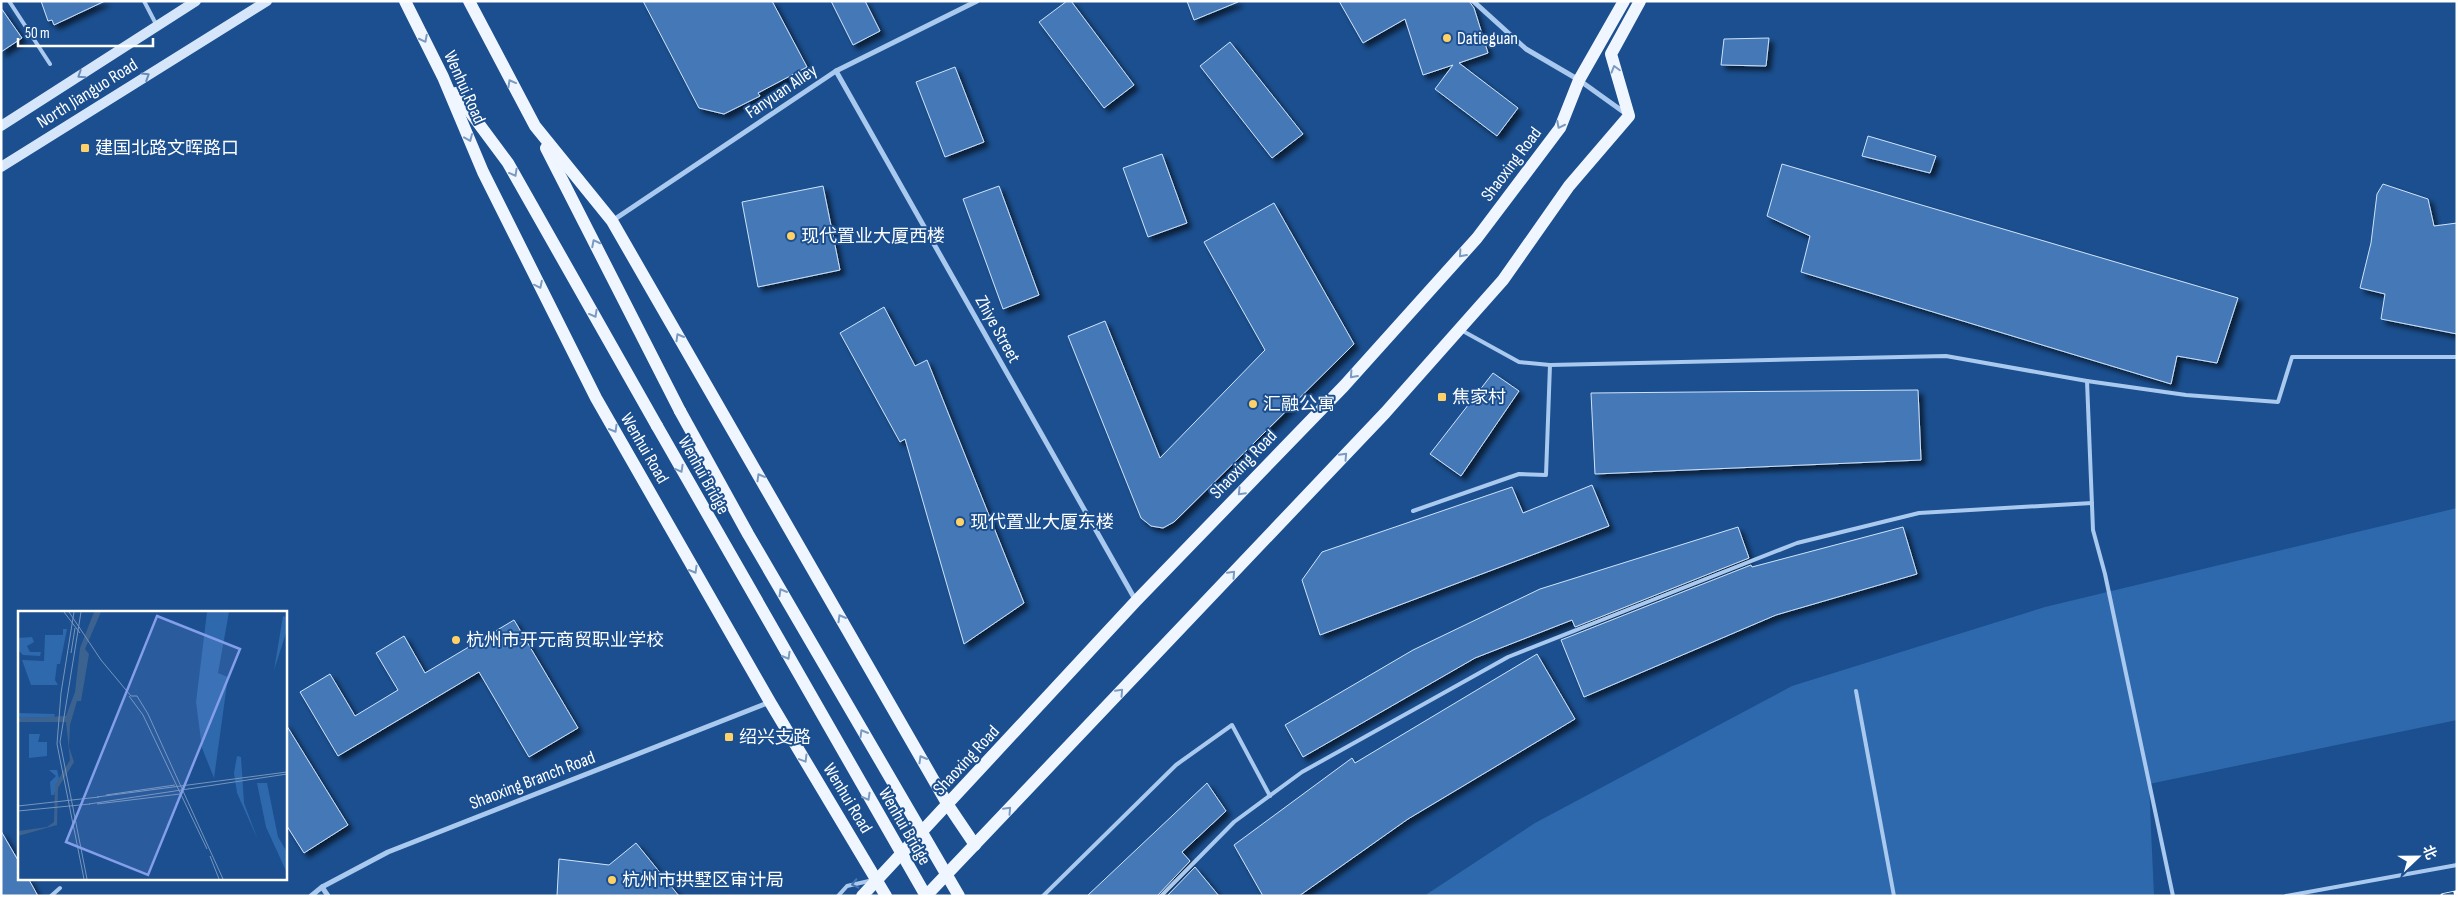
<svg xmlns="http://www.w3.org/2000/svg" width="2458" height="897" font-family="'Sofia Sans Condensed','Noto Sans SC',sans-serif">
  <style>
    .green { fill: #2e69ad }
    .building { fill: #4478b7; stroke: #cfe3fa; filter: url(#shadow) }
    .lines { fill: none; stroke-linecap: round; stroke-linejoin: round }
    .lane { stroke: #a9c9ee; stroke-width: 4 }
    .street { stroke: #a9c9ee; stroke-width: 5 }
    .secondary { stroke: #d6e6fa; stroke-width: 10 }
    .primary { stroke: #f0f6ff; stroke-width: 12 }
    .rail-casing { stroke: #fff; stroke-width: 5.5 }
    .rail { stroke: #1b4f8f; stroke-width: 4; stroke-dasharray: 11; stroke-linecap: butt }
    .primary-bridge { stroke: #f0f6ff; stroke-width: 12 }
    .oneway { stroke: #7b9ac1 }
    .oneway2 { stroke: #668bba }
    .oneway3 { stroke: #4674ac }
    .poi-dot { fill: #ffd166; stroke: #1b4f8f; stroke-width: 2 }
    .labels { text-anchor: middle; stroke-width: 4; stroke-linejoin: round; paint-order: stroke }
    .poi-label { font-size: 18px; fill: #fff; stroke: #1b4f8f; text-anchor: start }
    .street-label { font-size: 18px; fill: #fff; stroke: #1b4f8f }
    .inset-road { fill: none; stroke: #7695bc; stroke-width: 1 }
    .view { fill: #839eea; fill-opacity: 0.15; stroke: #839eea; stroke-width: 2.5 }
    .inset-edge { fill: none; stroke: #fff; stroke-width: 2.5 }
  </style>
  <defs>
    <filter id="shadow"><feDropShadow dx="4.5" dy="4.5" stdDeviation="2.5" flood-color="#0009"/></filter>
  </defs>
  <rect width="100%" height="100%" fill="#1b4f8f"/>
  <polygon class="green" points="2457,508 2457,720 2149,784 2154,896 1424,896 1535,823 1792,686 2045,607"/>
  <g class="building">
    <polygon points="41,1 105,1 54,25 52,20 48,21"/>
    <polygon points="643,1 772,1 807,67 758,93 760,96 724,114 699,108"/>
    <polygon points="831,1 865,1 880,31 853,45"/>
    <polygon points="1067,1 1071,1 1134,85 1104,108 1039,22"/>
    <polygon points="1187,1 1238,1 1238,2 1194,20"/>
    <polygon points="1339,1 1469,1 1474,8 1488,53 1459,63 1518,108 1497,136 1435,89 1453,65 1423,75 1405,19 1363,43"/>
    <polygon points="1,8 22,38 1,52"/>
    <polygon points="1769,38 1766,66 1721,65 1724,39"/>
    <polygon points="1230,42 1303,134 1272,158 1200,66"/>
    <polygon points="955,67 984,142 945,157 916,82"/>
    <polygon points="1868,136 1936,156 1930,173 1862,156"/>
    <polygon points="1162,154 1187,223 1148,237 1123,168"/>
    <polygon points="1782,164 2238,298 2217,363 2177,356 2171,384 1801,272 1810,236 1767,216"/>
    <polygon points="2383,184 2428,199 2434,226 2457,223 2457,334 2381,319 2385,294 2360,288 2371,243 2377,194"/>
    <polygon points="823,186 840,270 758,287 742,202"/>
    <polygon points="999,186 1039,295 1003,309 963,199"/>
    <polygon points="1274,203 1354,344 1174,522 1163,528 1151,526 1141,518 1068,336 1105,321 1160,458 1265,350 1204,242"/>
    <polygon points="884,307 915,366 927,360 1024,603 964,644 905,439 900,442 840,333"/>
    <polygon points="1493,373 1519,391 1461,476 1430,454"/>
    <polygon points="1918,390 1921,460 1595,474 1591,393"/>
    <polygon points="1592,485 1609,526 1320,635 1302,580 1322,552 1512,487 1523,513"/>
    <polygon points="1738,527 1749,558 1575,627 1572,620 1475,658 1303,757 1285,725 1413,650 1540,589"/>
    <polygon points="1903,527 1917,574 1776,615 1584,697 1561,640 1751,565 1752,567"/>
    <polygon points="514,620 578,728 529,757 479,672 338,756 300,692 330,674 355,716 398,690 376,653 404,636 425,673"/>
    <polygon points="1537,654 1575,719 1408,819 1299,896 1263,896 1234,845 1352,758 1355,763"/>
    <polygon points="285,723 348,825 304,853 285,823"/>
    <polygon points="1207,783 1226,811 1182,852 1190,861 1157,896 1087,896"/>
    <polygon points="1,831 19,862 19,878 28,878 38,896 1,896"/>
    <polygon points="636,843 679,896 557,896 559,859 609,865"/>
    <polygon points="1195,867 1219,896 1167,896"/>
  </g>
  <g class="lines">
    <g class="lane">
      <polyline points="9,1 50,64"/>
      <polyline points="144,1 157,26"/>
      <polyline points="1461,330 1519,362 1550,365 1946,356 2087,381 2093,530 2105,574 2173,896"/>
      <polyline points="2087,381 2186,395 2278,402 2292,357 2457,357"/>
      <polyline points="1413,511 1519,474 1546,475 1550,365"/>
      <polyline points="1856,691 1894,896"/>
      <polyline points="51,896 60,888"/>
      <polyline points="838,896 847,886 869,881"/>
      <polyline points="1043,896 1176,765 1232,725 1270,796"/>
      <polyline points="1161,896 1234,822 1302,772 1508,657 1797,543 1919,513 2092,503"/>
      <polyline points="2286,896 2457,865"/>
    </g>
    <g class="street">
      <polyline points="1473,1 1526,49 1579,80 1625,113"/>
      <polyline points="836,71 1136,601"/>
      <polyline points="612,221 836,71 977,1"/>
      <polyline points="322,887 328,896"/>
      <polyline points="311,896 322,887 388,852 770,702"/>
    </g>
    <g class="secondary">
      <polyline points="1,126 196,1"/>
      <polyline points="1,167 267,1"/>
    </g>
    <g class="primary">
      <polyline points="405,1 443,77 483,172 596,398 770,702 886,896"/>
      <polyline points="469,1 535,126 612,221 948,805 975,845"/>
      <polyline points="456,93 508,163 657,426"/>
      <polyline points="546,148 680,411"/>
      <polyline points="862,896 1136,601 1344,386 1477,238 1560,128 1579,80 1624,1"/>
      <polyline points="926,896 1385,413 1503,280 1569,186 1629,116 1611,54 1640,1"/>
    </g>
    <defs>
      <polyline id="rail" points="2443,896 2457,893"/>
    </defs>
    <use href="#rail" class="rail-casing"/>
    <use href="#rail" class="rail"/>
    <g class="primary-bridge">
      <polyline points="680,411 748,534 959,896"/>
      <polyline points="657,426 926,896"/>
    </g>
  </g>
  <defs><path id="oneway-chevron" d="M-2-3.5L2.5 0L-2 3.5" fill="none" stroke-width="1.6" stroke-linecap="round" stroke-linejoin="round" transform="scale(1.25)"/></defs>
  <g class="oneway">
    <use href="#oneway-chevron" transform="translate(424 39) rotate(63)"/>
    <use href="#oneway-chevron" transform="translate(1615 69) rotate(-106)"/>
    <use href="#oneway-chevron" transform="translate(511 83) rotate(-119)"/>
    <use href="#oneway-chevron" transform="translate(1560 125) rotate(117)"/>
    <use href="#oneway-chevron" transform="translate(469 138) rotate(67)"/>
    <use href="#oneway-chevron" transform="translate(514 173) rotate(61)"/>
    <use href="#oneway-chevron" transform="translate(595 243) rotate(-117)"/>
    <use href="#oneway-chevron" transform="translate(1462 254) rotate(132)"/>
    <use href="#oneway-chevron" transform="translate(539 285) rotate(64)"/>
    <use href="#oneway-chevron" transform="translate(594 314) rotate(61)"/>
    <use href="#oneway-chevron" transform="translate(679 337) rotate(-120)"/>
    <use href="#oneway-chevron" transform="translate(1353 375) rotate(132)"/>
    <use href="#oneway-chevron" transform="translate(614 429) rotate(60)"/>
    <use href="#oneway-chevron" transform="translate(1344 456) rotate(-47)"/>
    <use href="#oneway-chevron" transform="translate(680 469) rotate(61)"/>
    <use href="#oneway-chevron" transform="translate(760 477) rotate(-120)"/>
    <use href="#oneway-chevron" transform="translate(1241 492) rotate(134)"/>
    <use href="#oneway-chevron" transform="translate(694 570) rotate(60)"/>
    <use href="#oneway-chevron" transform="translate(1232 574) rotate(-47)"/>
    <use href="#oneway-chevron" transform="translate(782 592) rotate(-120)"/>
    <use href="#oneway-chevron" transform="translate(841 618) rotate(-120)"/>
    <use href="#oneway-chevron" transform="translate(787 656) rotate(60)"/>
    <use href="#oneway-chevron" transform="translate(1120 692) rotate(-47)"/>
    <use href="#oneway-chevron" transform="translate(863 733) rotate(-120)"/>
    <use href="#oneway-chevron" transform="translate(804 759) rotate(59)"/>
    <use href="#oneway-chevron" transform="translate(922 759) rotate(-120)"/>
    <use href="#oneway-chevron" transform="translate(867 797) rotate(60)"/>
    <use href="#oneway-chevron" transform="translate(1008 810) rotate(-47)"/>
  </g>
  <g class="oneway2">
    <use href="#oneway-chevron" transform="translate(81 75) rotate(147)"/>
    <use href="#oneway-chevron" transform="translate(146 76) rotate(-32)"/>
  </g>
  <use class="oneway3" href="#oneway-chevron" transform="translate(855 884) rotate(167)"/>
  <g class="poi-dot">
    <circle cx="1447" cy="38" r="5"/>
    <rect x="80" y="143" width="10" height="10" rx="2.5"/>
    <circle cx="791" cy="236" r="5"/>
    <rect x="1437" y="392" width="10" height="10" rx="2.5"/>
    <circle cx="1253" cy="404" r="5"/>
    <circle cx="960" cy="522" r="5"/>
    <circle cx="456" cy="640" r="5"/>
    <rect x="724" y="732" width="10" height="10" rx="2.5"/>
    <circle cx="612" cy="880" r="5"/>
  </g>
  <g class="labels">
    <g class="poi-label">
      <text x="1457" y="44">Datieguan</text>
      <text x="95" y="154">建国北路文晖路口</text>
      <text x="801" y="242">现代置业大厦西楼</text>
      <text x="1452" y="403">焦家村</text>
      <text x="1263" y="410">汇融公寓</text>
      <text x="970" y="528">现代置业大厦东楼</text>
      <text x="466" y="646">杭州市开元商贸职业学校</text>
      <text x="739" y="743">绍兴支路</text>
      <text x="622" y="886">杭州市拱墅区审计局</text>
    </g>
    <g class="street-label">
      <text transform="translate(465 87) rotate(66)" y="6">Wenhui Road</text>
      <text transform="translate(781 91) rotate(-34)" y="6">Fanyuan Alley</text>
      <text transform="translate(87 93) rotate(-32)" y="6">North Jianguo Road</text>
      <text transform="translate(1511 164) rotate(-53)" y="6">Shaoxing Road</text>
      <text transform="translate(998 329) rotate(61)" y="6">Zhiye Street</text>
      <text transform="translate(645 448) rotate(60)" y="6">Wenhui Road</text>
      <text transform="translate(1243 464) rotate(-46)" y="6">Shaoxing Road</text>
      <text transform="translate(704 475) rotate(61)" y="6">Wenhui Bridge</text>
      <text transform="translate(966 760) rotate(-47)" y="6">Shaoxing Road</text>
      <text transform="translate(532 780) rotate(-21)" y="6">Shaoxing Branch Road</text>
      <text transform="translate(848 798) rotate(59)" y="6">Wenhui Road</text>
      <text transform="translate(905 826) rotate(60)" y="6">Wenhui Bridge</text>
    </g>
  </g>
  <g transform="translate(18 611)">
    <rect width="269" height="269" fill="#1b4f8f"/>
    <path d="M189,1H211L200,62L210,66L196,167L184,137L178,91ZM265,5L269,6V19L256,59ZM45,18H49L42,53H39L37,69L40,74H13L4,49L26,50L27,24H45ZM14,26L16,31L9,35L12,41H23L22,45L5,44L1,40L0,27ZM0,102L37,103L36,106L2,107ZM11,123H22L20,131H29V145L11,147ZM219,145L223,146L226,192L240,229L219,182L216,162ZM31,159H39L41,167L36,184H33L32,171L38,165ZM239,172H249L260,226L269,241V262L248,216Z" fill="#2e69ad"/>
    <path d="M76,1H83L67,38L71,43L63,90H59L52,114L51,136L56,151L40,177L39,214L0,225V220L29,216L36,211L37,174L52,149L48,111H0V107L48,105L57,81L62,37Z" fill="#3c6290"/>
    <path class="inset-road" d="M46,1L62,22M51,1L83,49L113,85H119L130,103L205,268M56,1L43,82L39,133L66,268M63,1L42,131L69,268M53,42L57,17M111,85L125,104L189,238M88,184L157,174M79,186L269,161M71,193L269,163M79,193L162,183M0,195L81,186M0,200L72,193M192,245L201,268"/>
    <path class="view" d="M139,5L222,38L130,264L48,231Z"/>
    <rect width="269" height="269" class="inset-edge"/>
  </g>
  <rect width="2458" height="897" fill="none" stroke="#ffffff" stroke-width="5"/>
  <g transform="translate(2418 857) rotate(68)" stroke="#1b4f8f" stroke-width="4" paint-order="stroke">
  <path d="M0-4L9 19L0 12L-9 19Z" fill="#ffffff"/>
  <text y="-8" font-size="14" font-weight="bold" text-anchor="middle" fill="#ffffff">北</text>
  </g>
  <path d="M18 38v8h135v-8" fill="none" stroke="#ffffff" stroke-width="2.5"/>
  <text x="25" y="38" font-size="15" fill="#ffffff" stroke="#1b4f8f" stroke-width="4" paint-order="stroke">50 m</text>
</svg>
